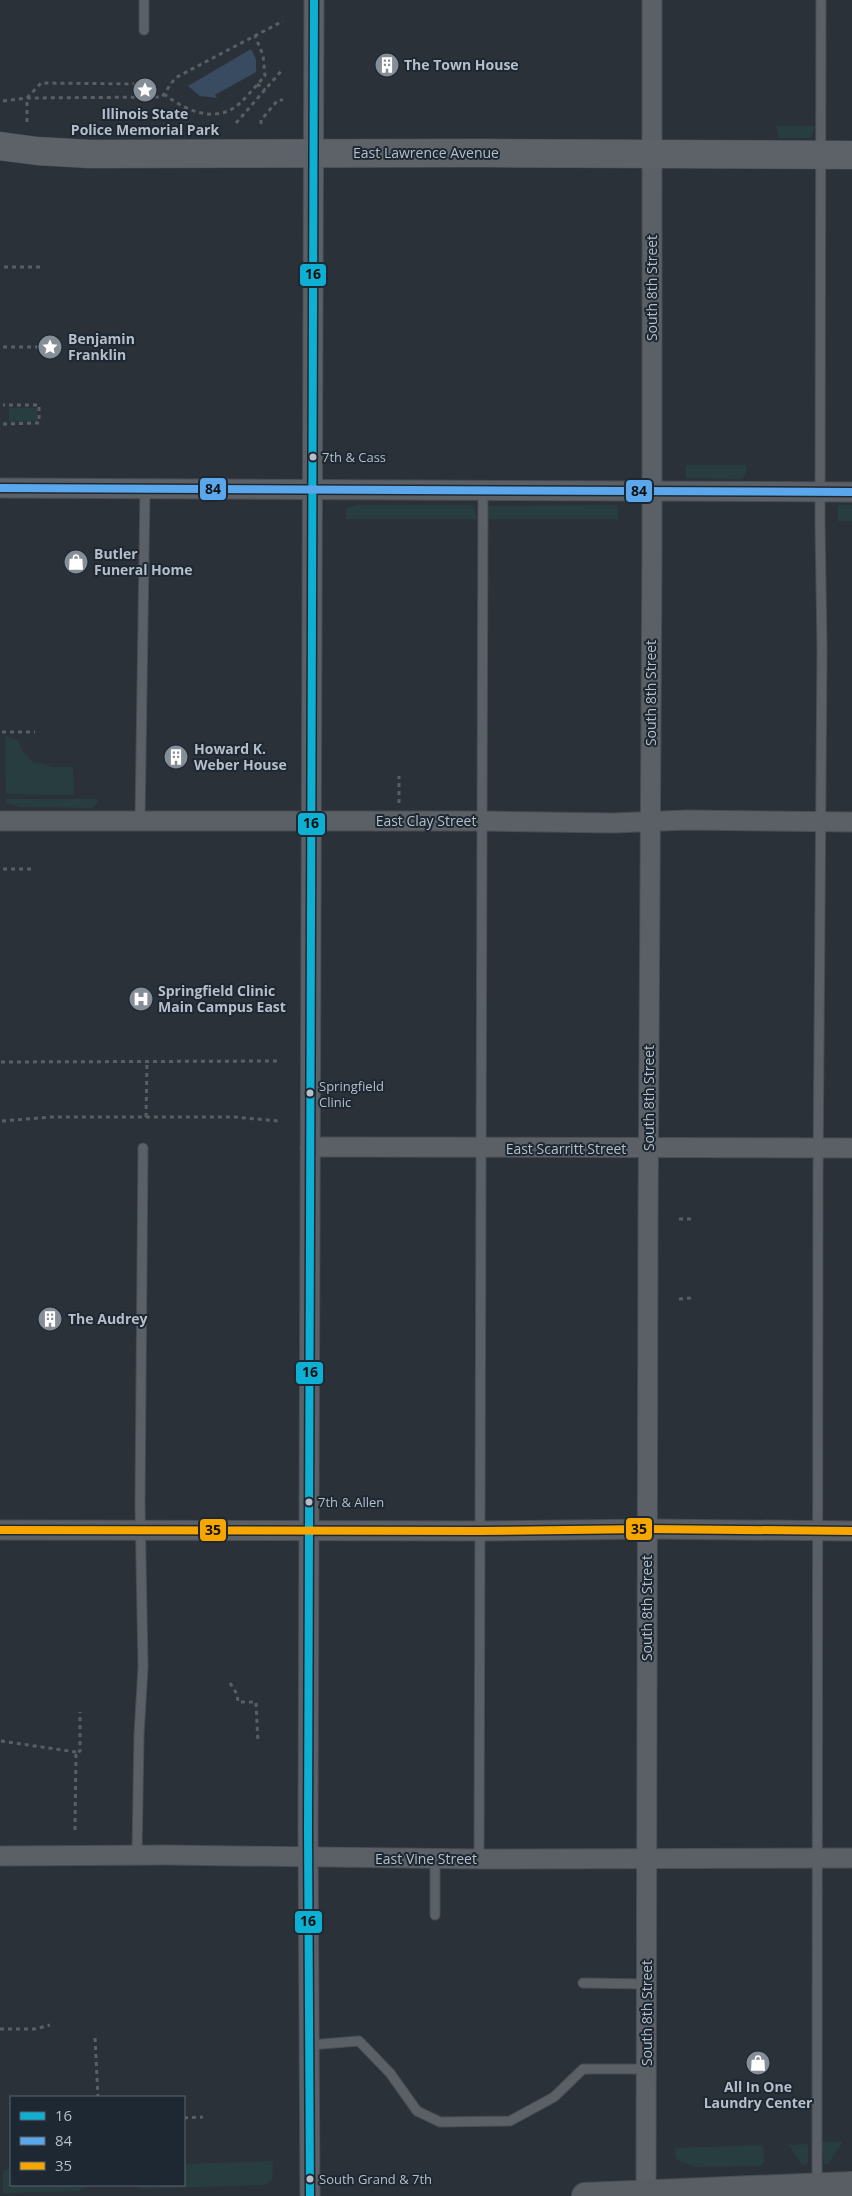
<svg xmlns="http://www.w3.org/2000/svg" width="852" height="2196" font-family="'Open Sans',sans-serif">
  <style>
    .green { fill: #283d3f }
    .water { fill: #384b61 }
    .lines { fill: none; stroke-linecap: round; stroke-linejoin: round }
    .service-casing { stroke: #494d53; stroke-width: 11 }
    .minor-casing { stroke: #494d53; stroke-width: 21 }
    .secondary-casing { stroke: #494d53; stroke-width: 28 }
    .primary-casing { stroke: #494e55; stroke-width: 29 }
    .path { stroke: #595f63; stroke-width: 3; stroke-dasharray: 4 4; stroke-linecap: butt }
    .service { stroke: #5b6066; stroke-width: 9 }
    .minor { stroke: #5b6066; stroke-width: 19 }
    .secondary { stroke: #595e65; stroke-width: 26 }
    .primary { stroke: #5d6268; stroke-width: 28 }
    .bus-1-casing { stroke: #1e2833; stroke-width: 11 }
    .bus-2-casing { stroke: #1e2833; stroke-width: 11 }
    .bus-3-casing { stroke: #1e2833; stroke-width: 11 }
    .bus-1 { stroke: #0dafd3; stroke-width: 8 }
    .bus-2 { stroke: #5aa8eb; stroke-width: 8 }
    .bus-3 { stroke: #f7a600; stroke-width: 8 }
    .bus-dot { fill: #b5bec9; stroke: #1e2833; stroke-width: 2 }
    .labels { text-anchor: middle; stroke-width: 4; stroke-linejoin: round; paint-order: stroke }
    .bus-label { font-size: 13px; fill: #b5bec9; stroke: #1e2833; text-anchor: start }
    .poi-label { font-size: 14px; font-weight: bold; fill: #b5bec9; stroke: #1e2833; text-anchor: start }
    .street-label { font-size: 14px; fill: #b5bec9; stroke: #1e2833 }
    .line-badge { stroke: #1e2833; stroke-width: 2 }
    .pale-badge-label { font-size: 14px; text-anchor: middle; font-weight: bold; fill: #111 }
  </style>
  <rect width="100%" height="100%" fill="#2b3138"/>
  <g class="green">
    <polygon points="776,126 815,126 811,138 779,138"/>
    <polygon points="9,408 37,408 37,421 9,422"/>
    <polygon points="686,465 746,465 746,472 742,479 686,478"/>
    <polygon points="358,505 471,505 474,508 477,519 346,519 346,508"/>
    <polygon points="617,505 618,519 488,519 489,506"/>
    <rect x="838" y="505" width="14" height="16"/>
    <polygon points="5,736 18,740 22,750 34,763 46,764 51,767 73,767 74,795 6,794"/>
    <polygon points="6,799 97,799 97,803 92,808 20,807 6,803"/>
    <polygon points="822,2142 843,2142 828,2164 824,2164"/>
    <polygon points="808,2144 808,2162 804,2166 801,2164 789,2145"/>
    <polygon points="763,2145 764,2161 761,2166 694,2167 676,2159 675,2148"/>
    <polygon points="273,2161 272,2180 265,2185 143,2189 132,2185 184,2185 184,2164"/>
    <polygon points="11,2169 11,2185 89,2185 78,2191 3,2193 3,2170"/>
  </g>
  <polygon class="water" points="251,49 256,59 256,72 215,95 217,98 200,96 188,86"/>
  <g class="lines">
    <defs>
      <g id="service">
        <polyline points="144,30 144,0"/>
        <polyline points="140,821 145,489"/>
        <polyline points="137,1855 139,1735 143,1667 140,1505 143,1148"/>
        <polyline points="479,1859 483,491"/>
        <polyline points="435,1915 435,1859"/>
        <polyline points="583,1983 647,1984"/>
        <polyline points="310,2045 359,2041 390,2073 417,2111 440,2122 510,2121 554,2097 583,2069 647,2069"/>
        <polyline points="817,2185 818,1173 822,648 820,522 821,0"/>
      </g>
      <g id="minor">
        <polyline points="0,488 852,492"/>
        <polyline points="0,821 482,821 613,823 687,820 852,822"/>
        <polyline points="310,1147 852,1148"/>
        <polyline points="0,1530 480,1531 648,1529 852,1531"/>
        <polyline points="0,1856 166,1855 479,1859 852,1858"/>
        <polyline points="310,2196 308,1832 314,0"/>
        <polyline points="646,2196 648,1223 652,552 652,0"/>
      </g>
      <polyline id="secondary" points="585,2196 852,2185"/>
      <polyline id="primary" points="0,146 37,151 90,154 482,153 852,155"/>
    </defs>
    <use href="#service" class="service-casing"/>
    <use href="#minor" class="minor-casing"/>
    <use href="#secondary" class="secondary-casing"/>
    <use href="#primary" class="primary-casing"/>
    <g class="path">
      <polyline points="257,84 265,90"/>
      <path d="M164,94C182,108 209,122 232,109C243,103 256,85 265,76L263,55L255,36"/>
      <polyline points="3,101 27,98 162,97 175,78 283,21"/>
      <polyline points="27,122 27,98 41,83 140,84 149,97"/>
      <polyline points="236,123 283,69"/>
      <polyline points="261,124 261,120 278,100 283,100"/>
      <polyline points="4,267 40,267"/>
      <polyline points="3,347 41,347"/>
      <polyline points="3,424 39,423 39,405 3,405"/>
      <polyline points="2,732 35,732"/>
      <polyline points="399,803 399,776"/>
      <polyline points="3,869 31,869"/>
      <polyline points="1,1062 279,1061"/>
      <polyline points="146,1117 147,1062"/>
      <polyline points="2,1121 51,1117 234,1117 279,1121"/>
      <polyline points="679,1219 692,1219"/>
      <polyline points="679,1299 691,1298"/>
      <polyline points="230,1683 237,1694 238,1702 256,1702 258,1743"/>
      <polyline points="1,1741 76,1752"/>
      <polyline points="75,1830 76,1752 80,1751 80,1712"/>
      <polyline points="0,2029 35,2029 50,2025"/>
      <polyline points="95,2038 98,2097"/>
      <polyline points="184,2118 203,2117"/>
    </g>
    <use href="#service" class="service"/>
    <use href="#minor" class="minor"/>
    <use href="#secondary" class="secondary"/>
    <use href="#primary" class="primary"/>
    <defs>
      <polyline id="bus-1" points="310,2196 308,1832 314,0"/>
      <polyline id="bus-2" points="0,488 852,492"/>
      <polyline id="bus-3" points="0,1530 480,1531 648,1529 852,1531"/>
    </defs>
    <use href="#bus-1" class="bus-1-casing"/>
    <use href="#bus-2" class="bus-2-casing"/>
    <use href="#bus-3" class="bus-3-casing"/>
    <use href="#bus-1" class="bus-1"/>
    <use href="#bus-2" class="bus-2"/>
    <use href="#bus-3" class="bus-3"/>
  </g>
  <defs>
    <symbol id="building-disc" viewBox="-11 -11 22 22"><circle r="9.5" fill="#858d96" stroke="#1e2833"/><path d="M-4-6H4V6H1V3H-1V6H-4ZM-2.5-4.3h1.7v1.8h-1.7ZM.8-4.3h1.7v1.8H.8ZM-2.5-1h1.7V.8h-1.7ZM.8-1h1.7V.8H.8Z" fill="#fff"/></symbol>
    <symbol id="sight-disc" viewBox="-11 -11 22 22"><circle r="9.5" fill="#858d96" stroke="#1e2833"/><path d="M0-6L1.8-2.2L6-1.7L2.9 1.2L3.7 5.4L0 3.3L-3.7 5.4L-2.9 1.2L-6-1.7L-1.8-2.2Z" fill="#fff"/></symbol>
    <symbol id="shop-disc" viewBox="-11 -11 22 22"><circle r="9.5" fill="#858d96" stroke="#1e2833"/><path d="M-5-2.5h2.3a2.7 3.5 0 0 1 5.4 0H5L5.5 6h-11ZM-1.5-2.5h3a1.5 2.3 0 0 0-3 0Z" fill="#fff"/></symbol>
    <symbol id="hospital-disc" viewBox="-11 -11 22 22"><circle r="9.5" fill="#858d96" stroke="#1e2833"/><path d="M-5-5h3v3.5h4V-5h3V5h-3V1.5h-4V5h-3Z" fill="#fff"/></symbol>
  </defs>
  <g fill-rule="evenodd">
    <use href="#building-disc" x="373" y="51" width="28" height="28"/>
    <use href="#sight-disc" x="131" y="76" width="28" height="28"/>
    <use href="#sight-disc" x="36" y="333" width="28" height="28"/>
    <use href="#shop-disc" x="62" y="548" width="28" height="28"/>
    <use href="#building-disc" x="162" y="743" width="28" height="28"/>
    <use href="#hospital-disc" x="127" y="985" width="28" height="28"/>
    <use href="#building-disc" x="36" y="1305" width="28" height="28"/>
    <use href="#shop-disc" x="744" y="2049" width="28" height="28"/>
  </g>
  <g class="bus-dot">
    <circle cx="313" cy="457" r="4.5"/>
    <circle cx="310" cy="1093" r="4.5"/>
    <circle cx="309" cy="1502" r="4.5"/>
    <circle cx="310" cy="2179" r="4.5"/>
  </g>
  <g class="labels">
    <g class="bus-label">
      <text x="322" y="462">7th &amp; Cass</text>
      <text x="319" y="1091">Springfield<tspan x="319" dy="16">Clinic</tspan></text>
      <text x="318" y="1507">7th &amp; Allen</text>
      <text x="319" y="2184">South Grand &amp; 7th</text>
    </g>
    <g class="poi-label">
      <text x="404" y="70">The Town House</text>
      <text x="145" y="119" text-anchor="middle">Illinois State<tspan x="145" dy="16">Police Memorial Park</tspan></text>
      <text x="68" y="344">Benjamin<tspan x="68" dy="16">Franklin</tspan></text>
      <text x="94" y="559">Butler<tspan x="94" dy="16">Funeral Home</tspan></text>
      <text x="194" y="754">Howard K.<tspan x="194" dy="16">Weber House</tspan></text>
      <text x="158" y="996">Springfield Clinic<tspan x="158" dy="16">Main Campus East</tspan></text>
      <text x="68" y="1324">The Audrey</text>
      <text x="758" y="2092" text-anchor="middle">All In One<tspan x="758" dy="16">Laundry Center</tspan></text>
    </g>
    <g class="street-label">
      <text x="426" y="158">East Lawrence Avenue</text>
      <text transform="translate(652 288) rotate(-90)" y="5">South 8th Street</text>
      <text transform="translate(651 693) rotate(-90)" y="5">South 8th Street</text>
      <text x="426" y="826">East Clay Street</text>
      <text transform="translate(649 1098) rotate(-90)" y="5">South 8th Street</text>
      <text x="566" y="1154">East Scarritt Street</text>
      <text transform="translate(647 1608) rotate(-90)" y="5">South 8th Street</text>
      <text x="426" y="1864">East Vine Street</text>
      <text transform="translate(647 2013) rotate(-90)" y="5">South 8th Street</text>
    </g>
  </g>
  <g class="line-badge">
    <rect x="299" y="263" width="28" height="24" rx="5" fill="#0dafd3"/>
    <rect x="199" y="477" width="28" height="24" rx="5" fill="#5aa8eb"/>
    <rect x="625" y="479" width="28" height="24" rx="5" fill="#5aa8eb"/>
    <rect x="297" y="812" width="29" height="24" rx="5" fill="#0dafd3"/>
    <rect x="295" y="1361" width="29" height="24" rx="5" fill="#0dafd3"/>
    <rect x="625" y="1517" width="28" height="24" rx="5" fill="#f7a600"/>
    <rect x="199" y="1518" width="28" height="24" rx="5" fill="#f7a600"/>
    <rect x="294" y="1910" width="29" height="24" rx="5" fill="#0dafd3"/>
  </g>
  <g class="pale-badge-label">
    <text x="313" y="279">16</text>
    <text x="213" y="494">84</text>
    <text x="639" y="496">84</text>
    <text x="311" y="828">16</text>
    <text x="310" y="1377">16</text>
    <text x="639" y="1534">35</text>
    <text x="213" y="1535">35</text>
    <text x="308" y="1926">16</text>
  </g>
  <rect x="10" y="2096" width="175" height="90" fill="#1e2833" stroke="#5a646f"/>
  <rect x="20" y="2112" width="25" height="8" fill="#0dafd3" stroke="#5a646f"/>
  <text x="55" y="2121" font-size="15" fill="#b5bec9">16</text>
  <rect x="20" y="2137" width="25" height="8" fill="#5aa8eb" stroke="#5a646f"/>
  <text x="55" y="2146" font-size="15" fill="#b5bec9">84</text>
  <rect x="20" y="2162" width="25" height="8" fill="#f7a600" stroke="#5a646f"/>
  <text x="55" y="2171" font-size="15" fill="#b5bec9">35</text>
</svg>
